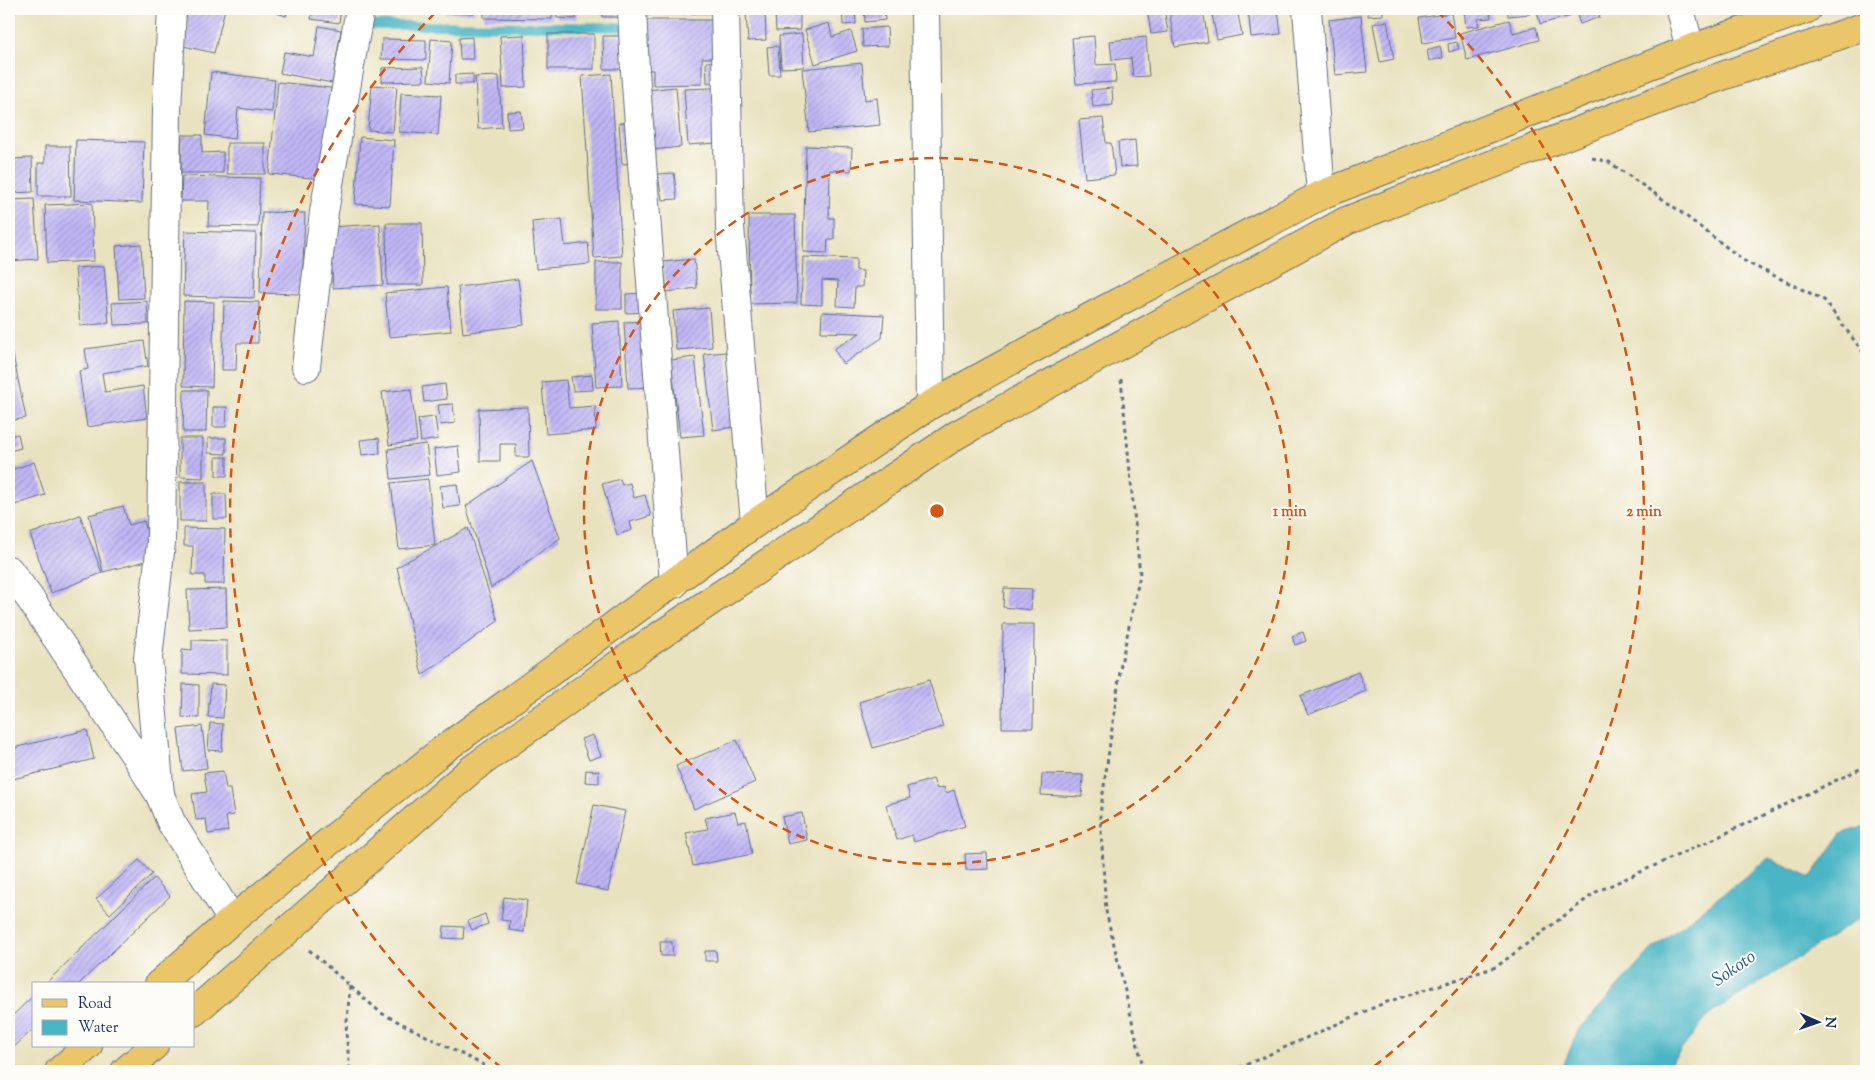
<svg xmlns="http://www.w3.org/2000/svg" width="1875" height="1080" font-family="'Sorts Mill Goudy',serif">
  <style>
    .water { fill: #48b5c5; stroke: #327292 }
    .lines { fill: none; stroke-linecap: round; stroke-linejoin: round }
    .stream { stroke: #48b5c5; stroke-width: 9 }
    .building { fill: url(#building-hatch) }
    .minor-casing { stroke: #636e80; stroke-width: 30 }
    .major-casing { stroke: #636e80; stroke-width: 30 }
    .path { stroke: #636e80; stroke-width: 3; stroke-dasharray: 4 4; stroke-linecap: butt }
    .minor { stroke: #fff; stroke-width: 28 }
    .major { stroke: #ebc669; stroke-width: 28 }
    .ring { fill: none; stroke: #d45514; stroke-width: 2.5; stroke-dasharray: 9 6 }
    .labels { text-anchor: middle; stroke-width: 4; stroke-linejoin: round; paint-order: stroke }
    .water-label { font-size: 19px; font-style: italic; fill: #2b5e82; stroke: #fdfcf7 }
    .centre { fill: #d45514; stroke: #fdfcf7; stroke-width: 2.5 }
    .ring-label { font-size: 15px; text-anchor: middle; font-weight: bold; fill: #d45514; stroke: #fdfcf7; stroke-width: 4; stroke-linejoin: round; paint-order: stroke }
  </style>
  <defs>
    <pattern id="building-hatch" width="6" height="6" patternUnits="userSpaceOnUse" patternTransform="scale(1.25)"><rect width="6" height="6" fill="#c1b7f6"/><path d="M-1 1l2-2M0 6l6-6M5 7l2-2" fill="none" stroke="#9c95ca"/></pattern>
  </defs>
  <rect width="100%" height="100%" fill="#fdfcf7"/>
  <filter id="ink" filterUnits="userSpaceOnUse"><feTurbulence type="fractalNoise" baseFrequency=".02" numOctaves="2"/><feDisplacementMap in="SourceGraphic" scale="10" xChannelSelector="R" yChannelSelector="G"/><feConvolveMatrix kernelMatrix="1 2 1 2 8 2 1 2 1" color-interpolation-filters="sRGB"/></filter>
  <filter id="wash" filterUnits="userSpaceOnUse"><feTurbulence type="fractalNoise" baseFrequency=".0096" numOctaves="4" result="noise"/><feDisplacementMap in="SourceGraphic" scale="20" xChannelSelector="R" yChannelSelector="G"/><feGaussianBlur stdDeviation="1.12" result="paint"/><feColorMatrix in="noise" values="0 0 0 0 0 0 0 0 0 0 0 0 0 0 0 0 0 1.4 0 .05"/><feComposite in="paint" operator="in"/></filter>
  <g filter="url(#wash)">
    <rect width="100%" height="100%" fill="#e9e2bf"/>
    <polygon class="water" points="1866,826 1866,914 1709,1015 1664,1071 1561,1071 1578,1031 1652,949 1769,858 1811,877 1841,834"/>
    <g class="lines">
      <polyline class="stream" points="361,25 631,27"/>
    </g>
    <g id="blocks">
      <g class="building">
        <polygon points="188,9 225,9 214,53 179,45"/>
        <polygon points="265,9 288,9 286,16"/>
        <polygon points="313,9 341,9 339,23 311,19"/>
        <rect x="445" y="9" width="29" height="4"/>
        <polygon points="484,9 552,9 552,19 484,18"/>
        <polygon points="557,9 577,9 576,19 557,18"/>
        <polygon points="602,9 619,9 620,17 602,17"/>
        <polygon points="642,9 710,9 710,13 643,15"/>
        <polygon points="842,9 855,9 856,24 843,25"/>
        <polygon points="864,9 884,9 885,20 865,22"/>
        <polygon points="1147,9 1164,9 1168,32 1151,34"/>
        <polygon points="1169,9 1203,9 1208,42 1175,47"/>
        <polygon points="1211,9 1237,9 1242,35 1217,40"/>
        <polygon points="1248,9 1278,9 1281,34 1251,37"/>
        <polygon points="1368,9 1383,9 1383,15 1368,16"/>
        <polygon points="1464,9 1490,9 1491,18 1478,19 1479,26 1466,27"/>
        <polygon points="1507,9 1530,9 1530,14 1508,16"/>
        <polygon points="1542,9 1569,9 1571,16 1540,24 1537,10"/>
        <polygon points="1575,9 1597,9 1600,17 1580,24"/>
        <polygon points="800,10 800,30 776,31 775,12"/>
        <polygon points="765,12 766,40 748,41 746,13"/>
        <polygon points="1451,13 1455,38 1423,43 1419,18"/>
        <polygon points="1361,16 1367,72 1335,75 1329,20"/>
        <polygon points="643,20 715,20 715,58 702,58 702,84 653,85 653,70 644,70"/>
        <polygon points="1509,20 1513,33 1536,27 1539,40 1467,60 1460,33"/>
        <polygon points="1387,21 1394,59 1380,62 1373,24"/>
        <polygon points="829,23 832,37 851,31 857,51 815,64 805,30"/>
        <polygon points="319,26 341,30 332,83 280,73 284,52 314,57"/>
        <polygon points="887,27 888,46 863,47 862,29"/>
        <rect x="548" y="34" width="46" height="35"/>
        <polygon points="802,34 804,67 781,68 779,36"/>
        <polygon points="524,35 526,87 503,88 500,36"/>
        <polygon points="603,36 623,36 624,69 604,69"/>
        <polygon points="1094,36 1096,65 1115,64 1116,82 1076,84 1072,38"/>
        <polygon points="472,37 473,59 460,59 459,38"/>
        <polygon points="1146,37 1149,76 1133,77 1131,58 1112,60 1110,41"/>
        <polygon points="382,39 426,40 426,60 381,59"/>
        <polygon points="431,39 452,41 449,83 428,81"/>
        <polygon points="1457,42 1459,49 1449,52 1448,44"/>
        <polygon points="778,46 780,75 769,75 767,47"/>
        <polygon points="1440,46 1443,58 1429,61 1427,50"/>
        <polygon points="722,61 722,82 707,83 706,62"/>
        <polygon points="862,63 865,100 877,98 880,125 809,132 802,69"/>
        <polygon points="423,67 424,81 382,82 382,68"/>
        <polygon points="211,72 275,80 272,112 238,108 235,139 205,135"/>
        <polygon points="473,74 473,84 455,84 455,75"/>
        <polygon points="611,74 622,256 594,258 582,76"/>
        <polygon points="499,76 502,127 478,129 475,77"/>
        <polygon points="278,82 331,88 322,179 269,174"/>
        <polygon points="372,85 397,87 393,132 368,130"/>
        <polygon points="676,87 681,147 652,150 646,90"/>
        <polygon points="713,88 717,143 688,145 684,89"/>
        <polygon points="1112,88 1113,105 1093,107 1091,90"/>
        <polygon points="401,93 441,95 438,135 399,132"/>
        <polygon points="521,111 523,128 508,129 507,112"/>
        <polygon points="1103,118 1106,143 1111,143 1115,175 1085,178 1079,120"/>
        <polygon points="632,122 635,163 622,164 619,123"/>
        <polygon points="182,135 202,135 202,153 223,152 223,173 181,173"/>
        <polygon points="360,137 394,140 390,206 355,204"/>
        <polygon points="76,140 144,142 142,203 74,200"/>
        <polygon points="1135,140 1137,166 1120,167 1118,142"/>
        <rect x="227" y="143" width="38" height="31"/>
        <polygon points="45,146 70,146 71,196 38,196 38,163 45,163"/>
        <polygon points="806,146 852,148 851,171 830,170 829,218 834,218 834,240 828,240 827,253 803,252"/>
        <polygon points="32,158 33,192 9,193 9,159"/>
        <polygon points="674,173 677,199 662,200 658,174"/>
        <polygon points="182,176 260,178 258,227 208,226 209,201 181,201"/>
        <polygon points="34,199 38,259 9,261 9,200"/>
        <polygon points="92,203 94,261 47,263 45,205"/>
        <polygon points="262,212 305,213 302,294 260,293"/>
        <polygon points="749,215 795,215 797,303 750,304"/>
        <polygon points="562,219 565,246 588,243 590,264 536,269 532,222"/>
        <polygon points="386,223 422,223 423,285 387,285"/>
        <polygon points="380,224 383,285 333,288 329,227"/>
        <polygon points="185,231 256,233 254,298 183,296"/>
        <polygon points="141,244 144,298 119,299 116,246"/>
        <polygon points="803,257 856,259 856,270 863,271 862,287 855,287 854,307 837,306 838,281 822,280 822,305 801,304"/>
        <polygon points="694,259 697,288 667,292 663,262"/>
        <rect x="596" y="262" width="26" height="47"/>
        <polygon points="104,266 109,323 80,326 75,268"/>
        <polygon points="518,279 524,325 463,333 458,287"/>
        <polygon points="447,287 451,331 389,337 385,293"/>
        <polygon points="649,293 649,312 626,313 626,294"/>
        <polygon points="147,301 148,324 114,325 112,303"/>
        <polygon points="184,301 214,302 212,387 183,386"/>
        <polygon points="224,301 259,302 258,343 237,343 236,370 222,370"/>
        <polygon points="709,308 712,347 676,350 673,311"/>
        <polygon points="822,312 884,315 882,338 843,364 834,349 860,333 821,332"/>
        <polygon points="619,321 622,386 596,387 592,323"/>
        <polygon points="649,321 653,387 628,388 624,322"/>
        <polygon points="144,341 148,366 102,373 105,392 143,386 147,418 87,427 79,371 88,369 85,349"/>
        <polygon points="726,352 735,427 713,430 704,354"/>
        <polygon points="9,355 13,355 26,418 9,421"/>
        <polygon points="695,357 704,435 680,437 671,360"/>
        <polygon points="592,375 593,390 573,391 571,377"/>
        <polygon points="566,380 569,408 595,406 596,430 546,434 542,382"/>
        <polygon points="445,384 447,399 424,402 422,387"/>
        <polygon points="411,389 417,441 389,445 382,392"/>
        <polygon points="184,390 207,390 206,432 183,432"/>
        <polygon points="453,404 455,423 441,425 438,405"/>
        <polygon points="213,407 227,407 226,427 213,427"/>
        <polygon points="528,407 529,457 516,457 516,444 500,444 500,461 480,461 479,409"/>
        <polygon points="435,417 438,439 421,442 418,419"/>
        <polygon points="18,434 21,448 9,451 9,436"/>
        <polygon points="180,438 203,438 203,478 180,477"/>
        <polygon points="208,438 226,438 226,454 208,453"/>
        <polygon points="379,438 380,453 362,455 360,440"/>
        <polygon points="426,444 430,475 391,479 388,449"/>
        <polygon points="458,446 461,472 437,475 434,449"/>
        <rect x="216" y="457" width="11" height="19"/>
        <polygon points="532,461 560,538 491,588 466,506"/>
        <polygon points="34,462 45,495 9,507 9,471"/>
        <polygon points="428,479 435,545 399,549 391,483"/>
        <polygon points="620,479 622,485 630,483 634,498 645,495 651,516 630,522 632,530 617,535 602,484"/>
        <rect x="180" y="482" width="26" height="39"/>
        <polygon points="457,484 460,506 443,508 440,486"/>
        <polygon points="213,494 226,494 227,519 213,519"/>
        <polygon points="123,506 129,525 144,521 154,559 103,572 89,515"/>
        <polygon points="80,515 102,573 51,593 30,534"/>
        <polygon points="184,528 225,529 224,584 205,584 205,575 192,575 193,546 184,546"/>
        <polygon points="468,528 498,621 422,675 397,567"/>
        <polygon points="1004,588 1032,589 1031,610 1003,607"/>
        <polygon points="226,589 227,627 189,629 187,590"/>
        <polygon points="1003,624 1034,624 1033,728 1002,728"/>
        <polygon points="1303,632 1306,641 1295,645 1292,636"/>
        <polygon points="192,640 227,641 227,675 182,674 182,649 192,650"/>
        <polygon points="1358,672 1366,691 1308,715 1300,696"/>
        <polygon points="929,680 943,727 873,748 859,702"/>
        <polygon points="183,684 199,685 199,718 182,717"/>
        <polygon points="211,684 225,685 223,718 208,717"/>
        <polygon points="210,723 223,724 222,751 208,750"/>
        <polygon points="202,726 207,768 183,771 178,729"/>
        <polygon points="87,730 94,759 9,780 9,749"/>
        <polygon points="593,735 601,756 589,760 581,739"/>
        <polygon points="737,740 755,782 694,809 676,766"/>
        <polygon points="586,770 599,771 599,783 585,782"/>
        <polygon points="223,771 226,789 230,789 234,815 226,816 228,831 208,834 206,819 196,820 192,794 207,792 204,773"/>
        <polygon points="1042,774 1083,775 1082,797 1041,795"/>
        <polygon points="933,779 937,789 944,787 946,793 954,790 965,826 914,842 912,835 897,840 886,805 910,798 907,787"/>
        <polygon points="594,805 625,811 608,891 577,884"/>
        <polygon points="735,812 738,823 746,821 752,854 693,866 686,833 708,829 705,818"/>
        <polygon points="802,813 807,840 788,844 782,817"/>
        <polygon points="987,853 988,869 966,870 965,854"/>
        <polygon points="139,860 152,874 110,914 96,899"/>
        <polygon points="154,878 170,896 79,984 45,984"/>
        <polygon points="504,897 527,900 524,932 509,930 510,921 501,920"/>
        <polygon points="485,914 488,924 472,930 468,921"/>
        <polygon points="444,926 464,927 463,939 443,938"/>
        <polygon points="660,942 672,942 673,956 661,956"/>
        <polygon points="705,951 716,951 717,961 705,961"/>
        <polygon points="34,995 34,1028 9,1052 9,1019"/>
      </g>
    </g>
  </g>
  <g filter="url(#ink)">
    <use href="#blocks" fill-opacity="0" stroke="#636e80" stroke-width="1"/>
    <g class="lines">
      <defs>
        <g id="minor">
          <polyline points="632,9 635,71 674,584"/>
          <polyline points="725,9 730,227 755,523"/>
          <polyline points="925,9 930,405"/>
          <polyline points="1307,9 1321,195"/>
          <polyline points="1680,9 1690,49"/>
          <polyline points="306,367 324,212 360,9"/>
          <polyline points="9,570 31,600 136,757 160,795 171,822 232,920"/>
          <polyline points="160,795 148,658 161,543 167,110 172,9"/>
        </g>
        <g id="major">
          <polyline points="159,984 232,920 440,752 755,523 930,405 1094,315 1321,195 1690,49 1807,9"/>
          <polyline points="194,1012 472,769 640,649 958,434 1346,221 1705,82 1866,26"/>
          <polyline points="59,1071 88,1046"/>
          <polyline points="125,1071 154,1046"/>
        </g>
      </defs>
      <use href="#minor" class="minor-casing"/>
      <use href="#major" class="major-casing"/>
      <g class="path">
        <polyline points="1592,158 1609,162 1674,207 1746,262 1824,300 1866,356"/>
        <polyline points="1121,379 1140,575 1121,664 1100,815 1106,911 1144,1071"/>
        <polyline points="309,950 381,1013 495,1071"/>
        <polyline points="350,986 346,1032 350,1071"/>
        <polyline points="1232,1071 1384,1003 1496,967 1596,892 1718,837 1866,766"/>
      </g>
      <use href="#minor" class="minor"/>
      <use href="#major" class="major"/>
    </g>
  </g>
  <g class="ring">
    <circle cx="937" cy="511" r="353"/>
    <path d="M502 1068A707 707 0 0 1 437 11M1437 11A707 707 0 0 1 1372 1068"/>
  </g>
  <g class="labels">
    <g class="water-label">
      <text transform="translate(1733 967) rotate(-35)" y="7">Sokoto</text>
    </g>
  </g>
  <circle cx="937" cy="511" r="8" class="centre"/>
  <g class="ring-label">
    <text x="1290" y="516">1 min</text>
    <text x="1644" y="516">2 min</text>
  </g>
  <rect width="1875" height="1080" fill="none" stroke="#fdfcf7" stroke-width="30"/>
  <rect x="32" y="982" width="162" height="65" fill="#fdfcf7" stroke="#a3aaba"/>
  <rect x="42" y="999" width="25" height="8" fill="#ebc669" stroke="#a3aaba"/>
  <text x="78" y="1008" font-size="15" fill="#1b2f5e">Road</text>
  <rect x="42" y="1020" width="25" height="15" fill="#48b5c5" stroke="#a3aaba"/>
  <text x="78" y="1032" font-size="15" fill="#1b2f5e">Water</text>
  <g transform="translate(1818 1022) rotate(92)" stroke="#fdfcf7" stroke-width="4" paint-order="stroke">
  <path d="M0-4L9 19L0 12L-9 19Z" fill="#1b2f5e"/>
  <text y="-8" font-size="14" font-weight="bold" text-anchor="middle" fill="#1b2f5e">N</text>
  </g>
</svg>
